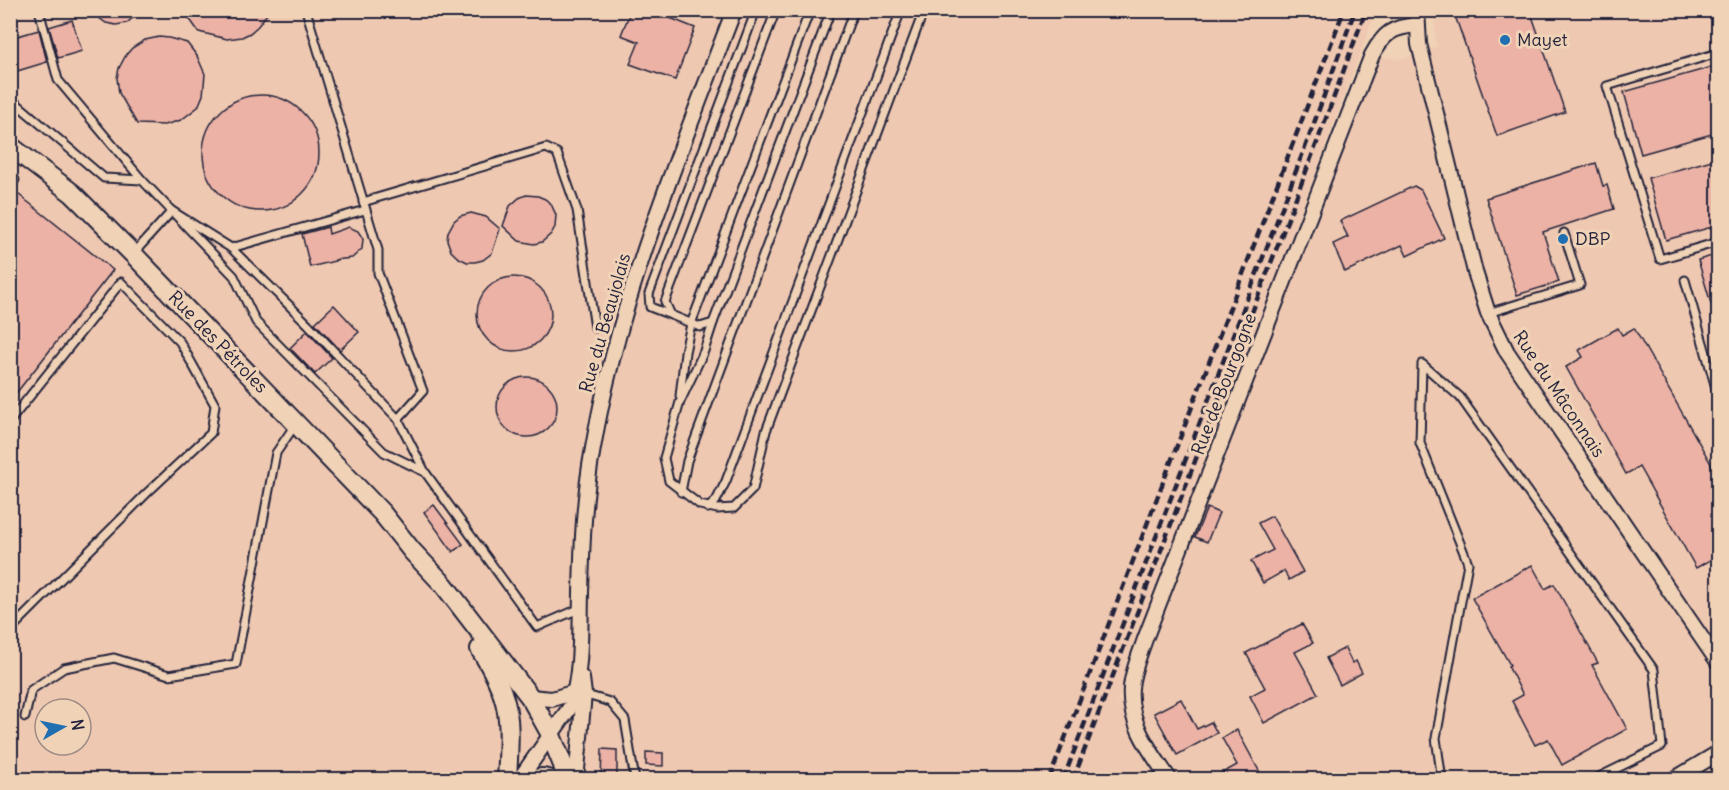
<svg xmlns="http://www.w3.org/2000/svg" width="1729" height="790" font-family="Delius,sans-serif">
  <style>
    .built { fill: #efc8b1; fill-rule: evenodd }
    .building { fill: #ecb2a5; stroke: #22223b; stroke-width: 1.5 }
    .lines { fill: none; stroke-linecap: round; stroke-linejoin: round }
    .lane-casing { stroke: #22223b; stroke-width: 11 }
    .street-casing { stroke: #22223b; stroke-width: 18 }
    .secondary-casing { stroke: #22223b; stroke-width: 22 }
    .lane { stroke: #f0d2b6; stroke-width: 7 }
    .street { stroke: #f0d2b6; stroke-width: 14 }
    .secondary { stroke: #f0d2b6; stroke-width: 18 }
    .rail { stroke: #22223b; stroke-width: 4.5; stroke-dasharray: 9 4.5; stroke-linecap: butt }
    .poi-dot { fill: #1f6fb2; stroke: #f0d2b6; stroke-width: 2 }
    .labels { text-anchor: middle; stroke-width: 6; stroke-linejoin: round; paint-order: stroke }
    .poi-label { font-size: 18px; fill: #22223b; stroke: #f0d2b6; text-anchor: start }
    .street-label { font-size: 18px; fill: #22223b; stroke: #f0d2b6 }
  </style>
  <rect width="100%" height="100%" fill="#f0d2b6"/>
  <filter id="ink" filterUnits="userSpaceOnUse"><feTurbulence type="fractalNoise" baseFrequency=".0167" numOctaves="2"/><feDisplacementMap in="SourceGraphic" scale="12" xChannelSelector="R" yChannelSelector="G"/><feConvolveMatrix kernelMatrix="1 2 1 2 8 2 1 2 1" color-interpolation-filters="sRGB"/></filter>
  <g filter="url(#ink)">
    <path class="built" d="M10,11H1376L1115,708L1153,645L1379,57L1402,59L1436,47L1434,11H1718V779H11ZM45,709H81V745H45Z"/>
    <g class="building">
      <polygon points="88,10 141,10 127,23 116,25 106,23"/>
      <polygon points="183,10 270,10 258,26 250,33 242,37 227,39 199,32"/>
      <polygon points="631,10 650,10 695,28 675,80 630,64 639,42 621,35"/>
      <polygon points="1453,10 1530,10 1565,112 1497,136"/>
      <polygon points="72,20 82,51 58,58 49,27"/>
      <polygon points="39,30 47,62 14,72 10,61 10,38"/>
      <polygon points="159,37 169,38 187,43 197,56 205,74 203,95 198,107 181,120 165,125 137,124 119,93 117,78 119,68 126,55 132,48 145,40"/>
      <polygon points="1719,65 1719,132 1641,154 1624,92"/>
      <circle cx="261" cy="153" r="58"/>
      <polygon points="1719,158 1719,225 1666,240 1648,178"/>
      <polygon points="1596,163 1603,186 1607,185 1614,209 1543,232 1559,282 1517,295 1486,198"/>
      <polygon points="1414,186 1421,190 1444,238 1407,256 1402,245 1345,272 1333,244 1348,237 1340,221"/>
      <polygon points="18,194 113,270 10,401 10,204"/>
      <polygon points="526,195 538,196 545,199 551,204 556,215 555,227 551,234 542,242 534,244 519,241 503,226 510,206 519,198"/>
      <polygon points="471,213 486,217 500,229 492,253 483,260 475,262 467,262 457,257 451,251 447,240 448,232 454,221 460,216"/>
      <polygon points="328,227 329,234 349,227 358,231 363,239 362,249 352,258 335,260 335,261 310,267 302,234"/>
      <polygon points="1719,254 1719,317 1715,317 1698,260"/>
      <circle cx="514" cy="314" r="37"/>
      <polygon points="334,305 359,332 340,350 315,323"/>
      <polygon points="1618,328 1622,335 1634,328 1719,478 1719,555 1696,568 1639,467 1626,474 1566,367 1583,357 1579,350"/>
      <polygon points="307,331 332,358 315,374 290,348"/>
      <circle cx="527" cy="407" r="30"/>
      <polygon points="434,505 463,544 453,552 424,512"/>
      <polygon points="1207,508 1219,513 1207,542 1195,537"/>
      <polygon points="1272,516 1303,572 1289,580 1284,571 1263,583 1251,561 1273,550 1258,523"/>
      <polygon points="1532,565 1545,589 1554,584 1598,663 1592,665 1627,729 1562,765 1548,739 1535,745 1512,701 1523,695 1508,666 1510,665 1472,598"/>
      <polygon points="1302,624 1313,643 1295,652 1318,694 1264,723 1250,696 1265,688 1246,653"/>
      <polygon points="1345,648 1352,663 1356,661 1362,673 1340,685 1326,658"/>
      <polygon points="1181,699 1197,729 1211,722 1217,733 1177,755 1154,713"/>
      <polygon points="1237,730 1264,780 1210,780 1237,765 1222,738"/>
      <polygon points="602,749 617,750 617,780 601,780"/>
      <polygon points="646,752 663,753 663,766 646,765"/>
    </g>
    <g class="lines">
      <defs>
        <g id="lane">
          <polyline points="39,10 58,80 142,180"/>
          <polyline points="306,10 378,250 378,273 423,391 398,419"/>
          <polyline points="776,10 665,302 671,315 700,327 713,323 831,10"/>
          <polyline points="1718,53 1607,86 1660,259 1718,242"/>
          <polyline points="10,98 104,178 142,180 234,276 256,322 384,452 425,472 537,627 581,608"/>
          <polyline points="10,177 15,180 10,186"/>
          <polyline points="363,202 546,148 557,153 577,210 595,328"/>
          <polyline points="231,248 365,210"/>
          <polyline points="133,254 172,211 231,248 308,324 398,419 425,472"/>
          <polyline points="1685,280 1718,395"/>
          <polyline points="1488,313 1580,285 1564,233"/>
          <polyline points="671,315 650,307 649,294 756,10"/>
          <polyline points="713,323 704,351 680,402 664,458 669,481 700,505 717,509 734,508 753,489 766,431 924,10"/>
          <polyline points="680,396 685,352 691,324 810,10"/>
          <polyline points="10,421 121,282 180,342 215,405 211,433 148,492 10,630"/>
          <polyline points="681,492 687,461 854,10"/>
          <polyline points="708,508 716,501 726,481 901,10"/>
          <polyline points="583,694 610,702 625,720 635,780"/>
          <polyline points="25,717 31,690 64,668 114,658 169,675 236,664 276,453 295,425"/>
          <polyline points="1442,780 1436,738 1468,563 1420,443 1422,364 1460,397 1654,670 1662,746 1593,780"/>
        </g>
        <g id="street">
          <polyline points="1417,10 1419,44 1475,272 1488,313 1507,352 1718,662"/>
          <polyline points="530,697 552,699 575,692"/>
          <path d="M519,780L571,706C582,669 580,631 581,593C582,544 584,496 593,448C619,296 680,153 734,10"/>
          <polyline points="576,780 584,694 582,678"/>
          <path d="M1170,780C1151,752 1128,724 1131,688C1132,672 1140,654 1145,639L1372,55C1384,33 1392,27 1417,25"/>
          <polyline points="1673,780 1718,753"/>
        </g>
        <g id="secondary">
          <polyline points="10,146 72,193 133,254 382,513 412,551 444,585 530,697 550,733 563,765 566,780"/>
          <path d="M480,649C513,701 510,720 507,780"/>
          <polyline points="526,780 543,778 551,780"/>
        </g>
      </defs>
      <use href="#lane" class="lane-casing"/>
      <use href="#street" class="street-casing"/>
      <use href="#secondary" class="secondary-casing"/>
      <use href="#lane" class="lane"/>
      <use href="#street" class="street"/>
      <use href="#secondary" class="secondary"/>
      <g class="rail">
        <polyline points="1049,780 1344,10"/>
        <polyline points="1063,780 1309,137 1355,10"/>
        <polyline points="1073,780 1318,140 1366,10"/>
      </g>
    </g>
  </g>
  <g class="poi-dot">
    <circle cx="1505" cy="40" r="6"/>
    <circle cx="1563" cy="239" r="6"/>
  </g>
  <g class="labels">
    <g class="poi-label">
      <text x="1517" y="46">Mayet</text>
      <text x="1575" y="245">DBP</text>
    </g>
    <g class="street-label">
      <text transform="translate(605 323) rotate(-74)" y="6">Rue du Beaujolais</text>
      <text transform="translate(218 342) rotate(46)" y="6">Rue des Pétroles</text>
      <text transform="translate(1224 384) rotate(-69)" y="6">Rue de Bourgogne</text>
      <text transform="translate(1559 394) rotate(56)" y="6">Rue du Mâconnais</text>
    </g>
  </g>
  <rect width="1729" height="790" fill="none" stroke="#f0d2b6" stroke-width="36"/>
  <rect x="18" y="18" width="1693" height="754" fill="none" stroke="#22223b" stroke-width="2" filter="url(#ink)"/>
  <g transform="translate(63 727) rotate(81)"><circle r="28" fill="#f0d2b6" stroke="#9e8c85" stroke-width="1.5"/>
  <path d="M0-4.5L10 22L0 15L-10 22Z" fill="#1f6fb2"/>
  <text y="-9" font-size="16" font-weight="bold" text-anchor="middle" fill="#22223b">N</text>
  </g>
</svg>
